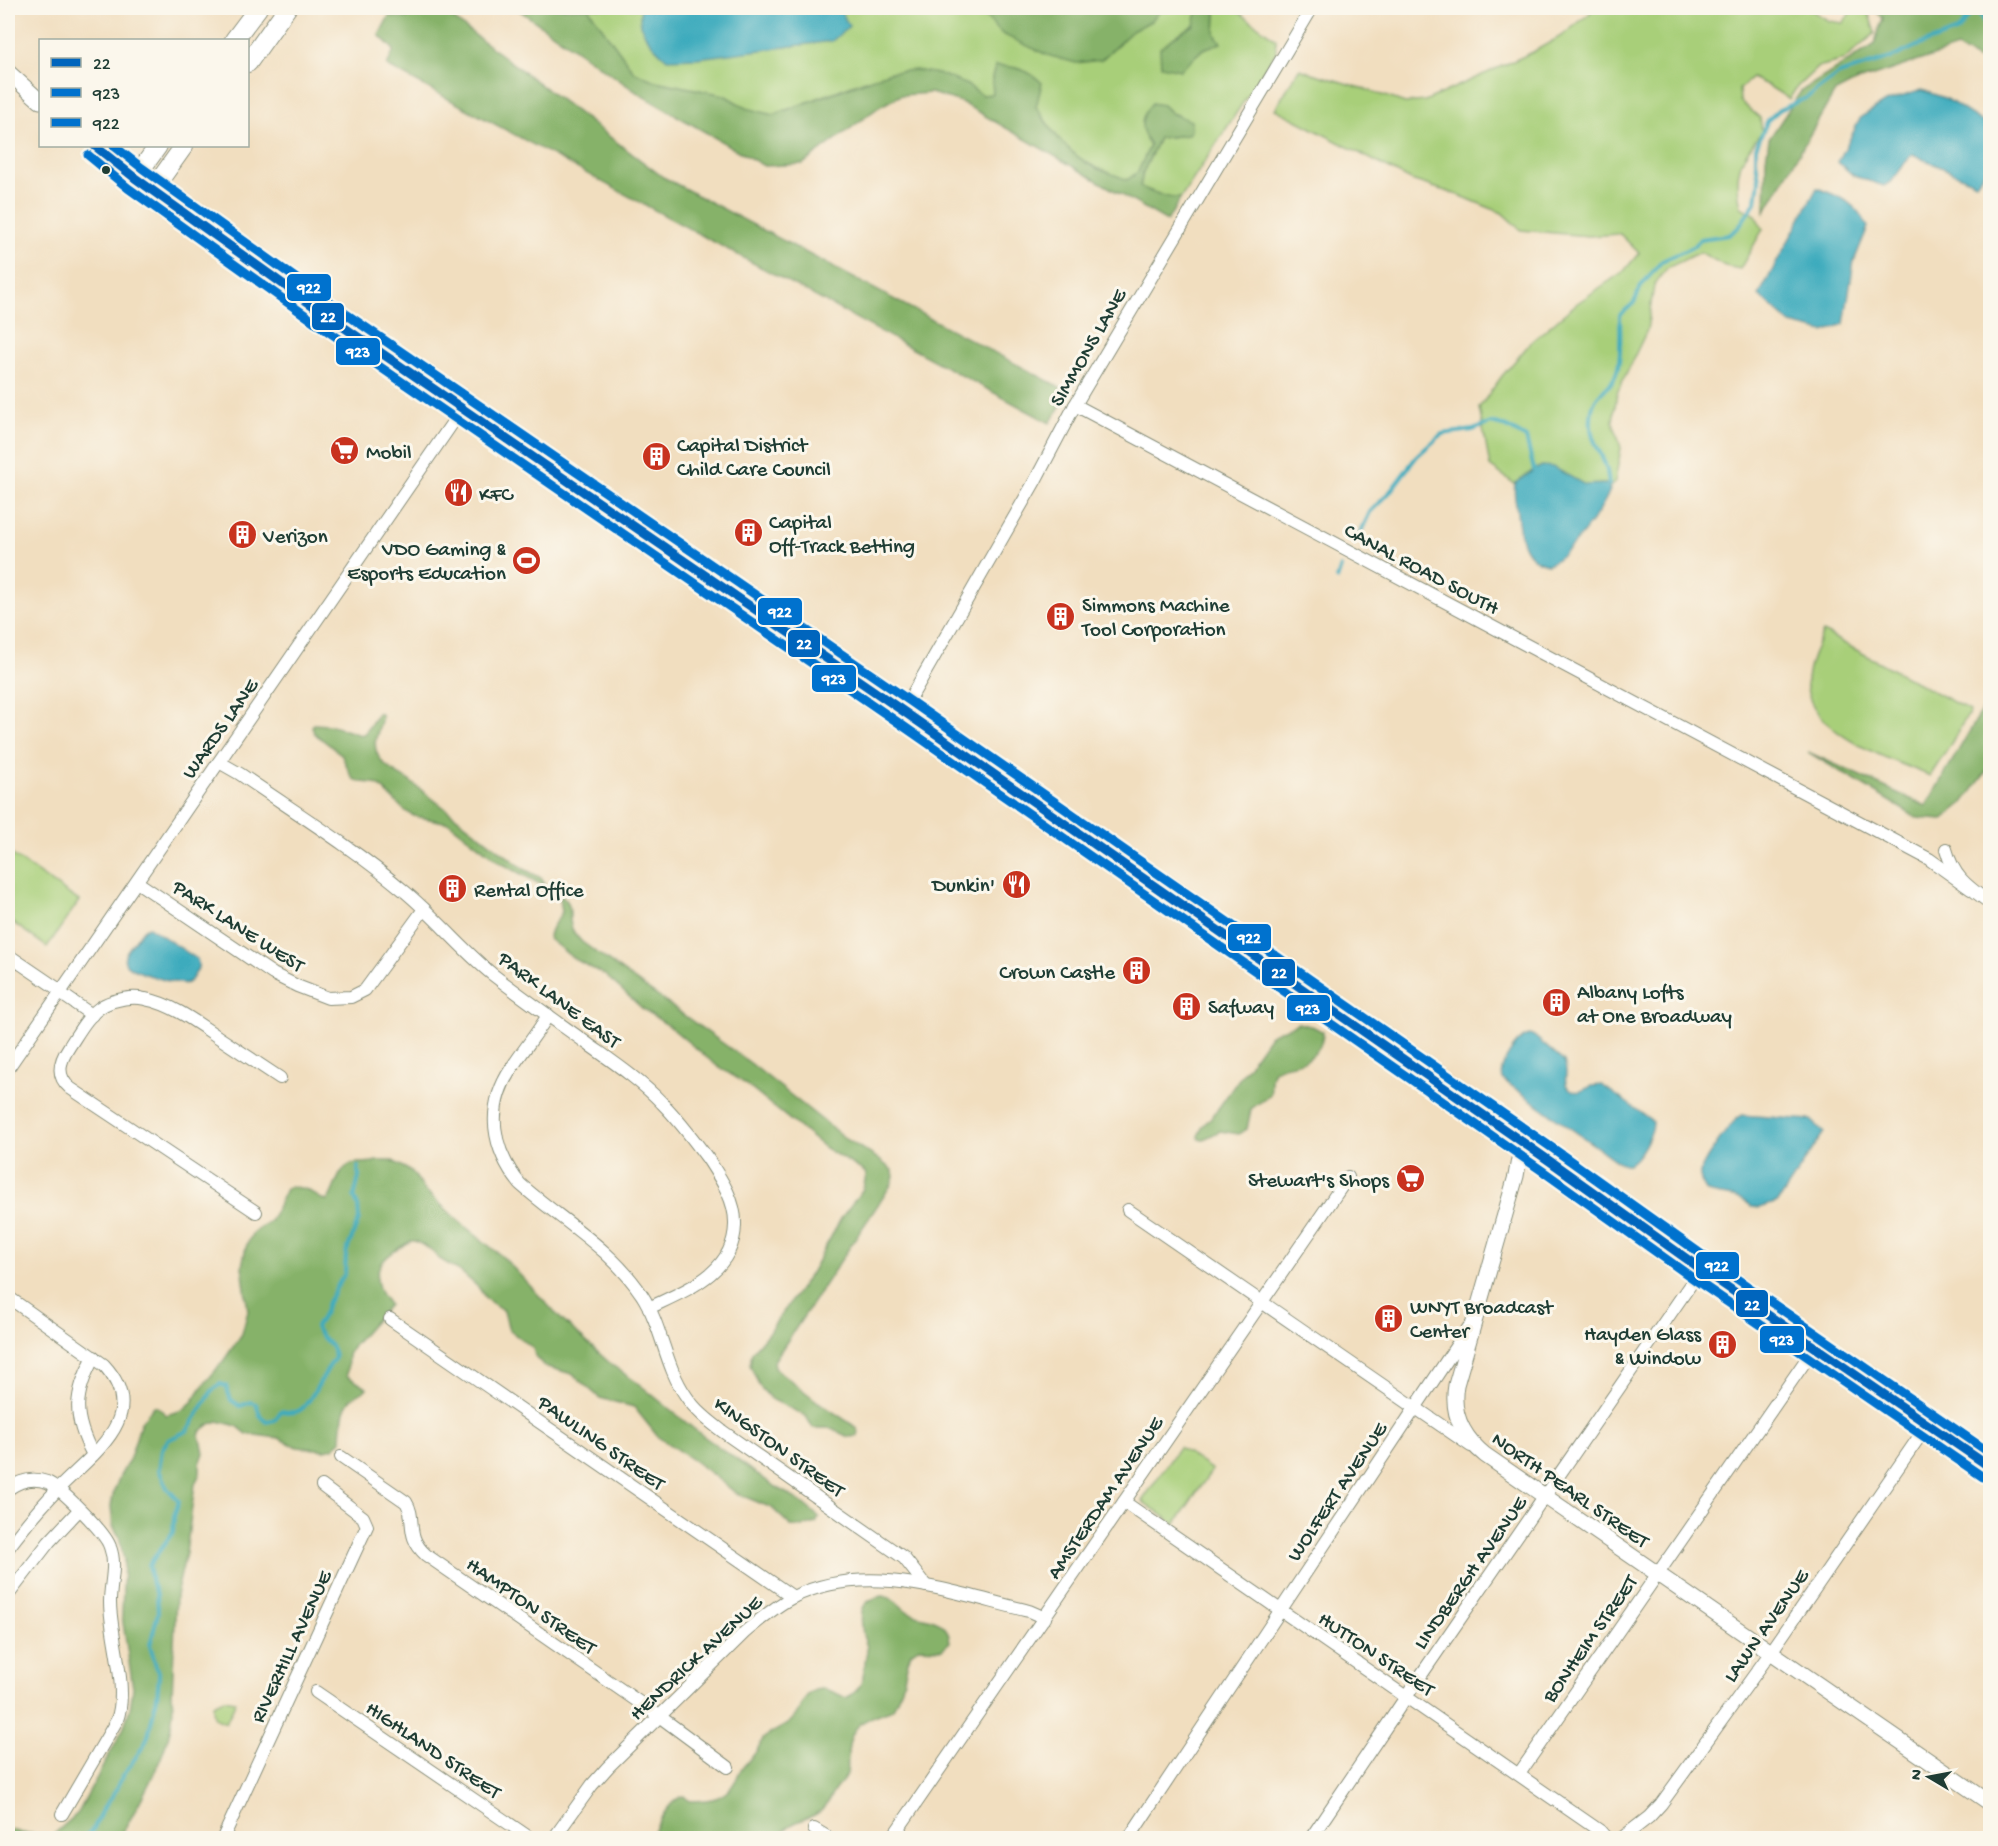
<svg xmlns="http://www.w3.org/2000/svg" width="1998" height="1846" font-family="'Gochi Hand',sans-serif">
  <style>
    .green { fill: #a8cf79; stroke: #648656; stroke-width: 1.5 }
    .forest { fill: #86b269; stroke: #52784e; stroke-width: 1.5 }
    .water { fill: #3eabbd; stroke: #2e7478; stroke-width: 1.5 }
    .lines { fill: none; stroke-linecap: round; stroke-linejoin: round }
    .stream { stroke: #3eabbd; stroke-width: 4 }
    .minor-casing { stroke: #888e7a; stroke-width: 14 }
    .major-casing { stroke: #888e7a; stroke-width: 17 }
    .highway-casing { stroke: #888e7a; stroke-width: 20 }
    .minor { stroke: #fff; stroke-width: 12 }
    .major { stroke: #fff; stroke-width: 15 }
    .highway { stroke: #fff; stroke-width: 18 }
    .bus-1-casing { stroke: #fbf7ec; stroke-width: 14 }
    .bus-2-casing { stroke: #fbf7ec; stroke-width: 14 }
    .bus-3-casing { stroke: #fbf7ec; stroke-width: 14 }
    .bus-1 { stroke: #0065bd; stroke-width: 9 }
    .bus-2 { stroke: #0072ce; stroke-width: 9 }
    .bus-3 { stroke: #0072ce; stroke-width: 9 }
    .bus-dot { fill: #1f3d34; stroke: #fbf7ec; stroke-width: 2 }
    .labels { text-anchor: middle; stroke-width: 6; stroke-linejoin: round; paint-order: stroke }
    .street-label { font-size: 21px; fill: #1f3d34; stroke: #fbf7ec }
    .poi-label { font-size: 21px; fill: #1f3d34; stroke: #fbf7ec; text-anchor: start }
    .line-badge { stroke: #fbf7ec; stroke-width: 2 }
    .badge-label { font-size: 16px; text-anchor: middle; font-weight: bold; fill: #fff }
  </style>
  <rect width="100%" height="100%" fill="#fbf7ec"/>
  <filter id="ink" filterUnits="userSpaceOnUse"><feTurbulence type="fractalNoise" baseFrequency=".0167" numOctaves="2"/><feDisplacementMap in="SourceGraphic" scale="12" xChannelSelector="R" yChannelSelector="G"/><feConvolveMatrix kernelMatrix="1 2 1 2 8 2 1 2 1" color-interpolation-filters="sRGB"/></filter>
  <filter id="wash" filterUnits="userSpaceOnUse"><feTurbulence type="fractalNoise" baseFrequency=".008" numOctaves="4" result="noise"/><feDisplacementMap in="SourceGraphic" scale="24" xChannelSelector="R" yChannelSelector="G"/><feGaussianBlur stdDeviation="1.35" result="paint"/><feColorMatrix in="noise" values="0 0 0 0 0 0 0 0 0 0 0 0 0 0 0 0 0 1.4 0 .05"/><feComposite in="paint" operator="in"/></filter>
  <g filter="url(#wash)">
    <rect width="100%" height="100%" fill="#f1debf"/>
    <g class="green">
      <polygon points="588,8 980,8 982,13 1101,60 1132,31 1151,21 1163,8 1198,8 1195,25 1177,35 1180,70 1203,49 1215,34 1216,13 1210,8 1233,8 1276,39 1276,52 1181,198 1170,198 1140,187 1143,173 1159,138 1187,135 1180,116 1171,113 1166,108 1146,140 1150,145 1138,172 1127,180 1097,168 1078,158 1061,143 1036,107 992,78 993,94 982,95 967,85 865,80 773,115 746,108 724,95 655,81 634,72"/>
      <path d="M1594,8H1808L1829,21L1843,23L1853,9L1869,14L1875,33L1844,60L1818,67L1797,87L1789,99L1767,85L1752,78L1739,89L1740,101L1760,118L1762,132C1740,158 1733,172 1741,207L1755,215L1763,229L1740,269L1725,266L1700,252L1667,268L1654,285L1647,330L1617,393L1613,421L1621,448L1615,482L1609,488L1604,484L1585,485L1542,466L1534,470L1515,484L1490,466L1479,408L1502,376L1532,341L1576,304L1624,271L1639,253L1620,234L1588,236L1521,230L1502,213L1461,196L1411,180L1275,109L1299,69L1368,90L1405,103L1425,101L1533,52L1563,35L1589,14Z"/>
      <path d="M1823,632L1970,711L1949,747L1930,776C1892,759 1815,737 1807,689C1805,671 1816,648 1823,632Z"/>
      <polygon points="8,852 79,901 47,947 8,919"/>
      <polygon points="1179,1447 1212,1470 1175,1524 1142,1501"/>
      <path d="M224,1699L236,1701L226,1723C213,1718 213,1718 213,1704Z"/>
    </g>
    <g class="forest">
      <polygon points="416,8 439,8 663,177 1069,392 1050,423 387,66 394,50 379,35 389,16 406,18"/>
      <path d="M516,8H588L634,72L655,81L724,95L746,108L773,115L890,72L916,70L943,75L967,85L982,95L993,94L992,78L995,66C1014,66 1028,69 1042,83L1036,107C1052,132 1068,154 1096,168C1105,172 1117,175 1127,180L1138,172L1150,145C1139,130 1139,117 1152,103L1163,105L1171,113L1191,121V131L1187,135L1159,138L1143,172L1140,186C1152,194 1167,198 1181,198L1167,221L961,102L931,93L901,95L879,107L803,164L764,166L641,95Z"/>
      <polygon points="980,8 1163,8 1151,21 1132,31 1101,60 1076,63 1047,55 1002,34 982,13"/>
      <polygon points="1198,8 1210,8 1216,12 1215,34 1221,43 1203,49 1180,70 1161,66 1160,48 1177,35 1194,25"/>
      <polygon points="1872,8 1990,8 1990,66 1957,48 1855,82 1834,93 1765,212 1766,159 1769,139 1801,91 1874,45 1883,18"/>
      <polygon points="1990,696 1990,767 1962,804 1942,820 1917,818 1808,752 1926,806"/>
      <path d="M378,713L382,715C381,723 378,730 376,738C371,760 392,771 408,780L524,869L541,878L545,884L538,883L501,863L449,823L414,816L405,811L380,786L373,783L361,782L353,779L341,754L314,733L312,726L314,724L329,725L361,735L365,733Z"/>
      <path d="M561,896C574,903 568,914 571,926C573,933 577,937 582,942L749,1062L846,1139L877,1158L893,1171L894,1177L891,1185L774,1361L775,1368L818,1402L856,1427L859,1432L858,1436L849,1437L829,1428H813L806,1416L771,1399L760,1387L750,1365L752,1352L769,1332L811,1273L842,1217L863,1189L866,1176L865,1172L825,1148L740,1080L717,1066L669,1026L644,1010L605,975L573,958L549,939C549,927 557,922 562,912L560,899Z"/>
      <path d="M1298,1023L1314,1027L1323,1032C1323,1039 1322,1044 1317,1050C1304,1069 1283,1061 1274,1071C1269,1076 1272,1088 1270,1095L1251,1109L1247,1129L1239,1134L1220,1131L1202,1140L1199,1139L1198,1136L1203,1126L1215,1113L1270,1035Z"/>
      <path d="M377,1161H393L412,1172L425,1190L462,1224L504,1258L560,1318L612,1365L639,1384L699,1433L773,1485L801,1502L819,1517L816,1523L799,1527L791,1526L772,1508L736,1493L700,1465L658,1437L634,1407L600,1398L572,1374L544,1366L535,1356L533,1348L509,1330L504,1311L486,1299L479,1288L461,1272L438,1258L430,1249L415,1241H411C389,1253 368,1266 381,1293C383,1298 387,1300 389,1305L353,1346L348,1355L347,1376L367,1388C362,1394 354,1395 350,1400C341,1410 342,1429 341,1441L333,1448L325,1450L297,1447L279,1438L247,1434L237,1426L218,1421L210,1424L200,1432L199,1437L202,1443L204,1453L200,1464V1473L195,1484L186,1553L176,1595L172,1698C179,1739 139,1802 120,1838H8V1829L22,1833L53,1835L78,1813L123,1729L130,1709L133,1688L122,1616L124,1560L119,1536L113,1526L111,1506L114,1491L120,1476L130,1458L141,1422L154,1406L158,1407L166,1415L183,1410L193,1401L202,1387L224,1360L242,1334L248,1311L242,1266L246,1247L252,1234L271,1220L286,1189L289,1187C295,1187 304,1188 309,1191C316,1195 319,1199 327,1201C337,1189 336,1165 357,1163C365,1162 368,1164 377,1161Z"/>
      <path d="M883,1596C897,1599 897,1604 907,1611C922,1621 947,1613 950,1642L942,1649L918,1648L911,1653L908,1661L902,1688L893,1708L890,1710C863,1720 848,1725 848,1758C847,1763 849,1771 846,1776C844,1780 840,1784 837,1787C832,1793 829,1801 825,1807C812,1822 787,1818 780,1838H650C655,1826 671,1798 684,1796L689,1801C709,1801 725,1800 736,1780C738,1776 739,1772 742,1768C747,1762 753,1757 757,1750C759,1747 761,1741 764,1738C769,1733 783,1728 791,1721C797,1716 799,1709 803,1702C814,1681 830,1690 846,1698C862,1690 863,1680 865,1663C865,1658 867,1654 867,1649C867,1644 864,1640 863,1635C860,1615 858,1600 883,1596Z"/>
    </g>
    <g class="water">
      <path d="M641,8H839L849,26L832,41L697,58L667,59C651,45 636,30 641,8Z"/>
      <path d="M1922,90L1947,99L1990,127C1991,153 1994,162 1976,183L1912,154L1892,181L1884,186L1854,176L1838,162L1861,117L1885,102Z"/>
      <path d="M1817,188C1842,197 1856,203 1868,227L1854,261L1844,324L1824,332L1791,324L1759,295Z"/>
      <path d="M1542,466L1553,467L1585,485L1607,484L1610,490C1601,512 1570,555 1548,564C1522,560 1519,533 1517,512C1516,502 1513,495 1515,484L1534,470Z"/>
      <path d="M149,927L197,959C199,965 199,967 196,972C194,976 192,981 187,983C179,986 131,971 126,964C121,956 129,949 133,943C138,937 141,929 149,927Z"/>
      <path d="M1529,1035L1534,1036L1564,1062C1571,1076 1556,1087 1579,1092L1592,1086L1602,1085L1651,1120L1653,1123C1653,1133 1638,1161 1628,1164C1623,1165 1619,1162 1615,1160L1502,1079C1498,1066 1516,1039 1529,1035Z"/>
      <path d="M1741,1115L1811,1120L1824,1132L1778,1202L1759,1208L1751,1207C1740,1194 1723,1197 1707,1192C1704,1187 1699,1180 1700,1174C1701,1163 1731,1122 1741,1115Z"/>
    </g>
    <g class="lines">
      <g class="stream">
        <path d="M1609,485C1608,480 1608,473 1606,467C1600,449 1589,439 1591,418C1592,389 1611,393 1617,371C1622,356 1620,331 1620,315L1634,303L1641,286L1662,261L1695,246L1700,239L1729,235L1738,228L1756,201L1759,181L1756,161V147L1768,120L1779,110L1806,98L1839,74L1891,58L1919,45L1958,31L1968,17L1976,11L1982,17L1990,33"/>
        <polyline points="1358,538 1370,512 1389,493 1417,456 1442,434 1473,430 1491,423 1507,427 1526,438 1534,470"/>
        <polyline points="1337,579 1341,567"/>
        <path d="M79,1838L87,1835L94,1828L101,1812L115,1792L119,1782L144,1745L148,1736L157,1697L159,1676L150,1645L158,1613L157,1594L152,1584L149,1565L173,1532L174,1516L179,1501L167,1488L159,1470L162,1449L168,1440L187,1431L212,1391L220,1384L226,1386L231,1400L240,1406L251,1402L256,1404L260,1415L266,1422L275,1420L281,1411C287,1412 295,1414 300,1410C310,1405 325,1370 335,1358C335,1343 320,1340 316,1327L325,1312L328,1302L345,1273L346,1253L359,1219L358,1206L354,1197L359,1177L358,1167"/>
      </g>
    </g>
  </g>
  <g filter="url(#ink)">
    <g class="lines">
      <defs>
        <g id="minor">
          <polyline points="1075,405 1929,859 1971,889"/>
          <polyline points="903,711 1035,481 1075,405 1312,8"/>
          <path d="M219,762L240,774C295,812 352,847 403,890C435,916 460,948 492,974C523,998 556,1021 588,1044C613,1062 640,1080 662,1103C679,1120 694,1140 708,1159C721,1179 736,1201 735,1225C734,1273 686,1290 649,1308"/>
          <path d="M1946,849C1954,878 1967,886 1990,903"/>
          <polyline points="137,882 273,974 297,986 328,998 351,997 365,990 424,909"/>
          <polyline points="8,955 61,991"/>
          <polyline points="60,993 92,1015"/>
          <path d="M548,1015C537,1034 523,1050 511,1069C485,1108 492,1149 520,1184C562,1221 611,1248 642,1295C662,1326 665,1366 686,1396C695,1410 709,1421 722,1431L904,1558L926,1586"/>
          <polyline points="8,1068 462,409"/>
          <polyline points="1522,1142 1701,1269 1990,1467"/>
          <polyline points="1128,1210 1471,1446"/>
          <path d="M256,1212L70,1088C56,1076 59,1062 69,1047C79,1032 88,1014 104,1005C116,999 132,996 145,999C172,1004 196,1022 218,1037C239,1051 260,1065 280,1078"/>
          <path d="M8,1297L104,1365C151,1416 93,1453 59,1488C40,1507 24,1527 8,1548"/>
          <polyline points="390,1319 793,1597"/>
          <path d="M93,1455C73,1417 73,1395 94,1357"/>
          <path d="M341,1457L406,1502C417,1519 404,1535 426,1555L659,1716L728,1767"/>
          <path d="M8,1489C19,1481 33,1477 47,1482C60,1487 106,1533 110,1547C117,1565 110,1583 110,1602C110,1636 129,1688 117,1720L62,1814"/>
          <polyline points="1124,1502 1600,1831 1606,1838"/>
          <polyline points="8,1595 49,1542 79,1510"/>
          <polyline points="316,1692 530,1838"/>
          <polyline points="1519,1774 1815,1347"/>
          <polyline points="814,1829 829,1838"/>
          <polyline points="223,1838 367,1526 363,1517 322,1486"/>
          <path d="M554,1838L592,1785L608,1767L745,1632C760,1620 775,1606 793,1597C869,1560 953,1593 1029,1611L1045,1618"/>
          <polyline points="892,1838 1348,1177"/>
          <polyline points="1129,1838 1469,1327"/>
          <polyline points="1311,1838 1406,1697 1701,1269"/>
          <polyline points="1622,1838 1649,1817 1661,1804 1771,1652 1928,1424"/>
        </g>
        <g id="major">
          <polyline points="8,72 40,101"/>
          <path d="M95,146L135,178L326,315L903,711L1522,1142L1516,1176L1456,1385C1451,1414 1463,1437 1485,1455L1990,1803"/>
        </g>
        <g id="highway">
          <polyline points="234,40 258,8"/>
          <polyline points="248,63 287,8"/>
          <polyline points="135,178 158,146"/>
          <polyline points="152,191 184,146"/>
        </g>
      </defs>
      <use href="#minor" class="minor-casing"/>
      <use href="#major" class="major-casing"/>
      <use href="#highway" class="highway-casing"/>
      <use href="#minor" class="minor"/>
      <use href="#major" class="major"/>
      <use href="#highway" class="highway"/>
      <defs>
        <polyline id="bus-1" points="95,146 135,178 326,315 903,711 1551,1162 1701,1269 1990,1467"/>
        <polyline id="bus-2" points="88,155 128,188 319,325 896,721 1544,1172 1694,1279 1983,1477"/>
        <polyline id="bus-3" points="114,146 142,168 333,305 910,701 1558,1152 1708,1259 1990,1453"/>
      </defs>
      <use href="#bus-1" class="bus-1-casing"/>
      <use href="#bus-2" class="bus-2-casing"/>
      <use href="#bus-3" class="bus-3-casing"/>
      <use href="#bus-1" class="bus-1"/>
      <use href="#bus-2" class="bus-2"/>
      <use href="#bus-3" class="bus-3"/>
    </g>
  </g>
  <defs>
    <symbol id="supermarket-disc" viewBox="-11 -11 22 22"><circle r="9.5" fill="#c8321e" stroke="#fbf7ec"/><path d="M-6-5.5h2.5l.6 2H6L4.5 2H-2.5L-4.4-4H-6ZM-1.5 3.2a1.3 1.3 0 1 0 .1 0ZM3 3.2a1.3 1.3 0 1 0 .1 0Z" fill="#fff"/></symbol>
    <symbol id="building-disc" viewBox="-11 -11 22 22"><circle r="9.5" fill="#c8321e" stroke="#fbf7ec"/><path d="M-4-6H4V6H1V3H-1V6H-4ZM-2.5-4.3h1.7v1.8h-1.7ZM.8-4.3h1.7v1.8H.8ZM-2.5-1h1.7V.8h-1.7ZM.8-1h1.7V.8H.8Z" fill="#fff"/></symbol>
    <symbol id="restaurant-disc" viewBox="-11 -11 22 22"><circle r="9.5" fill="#c8321e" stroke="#fbf7ec"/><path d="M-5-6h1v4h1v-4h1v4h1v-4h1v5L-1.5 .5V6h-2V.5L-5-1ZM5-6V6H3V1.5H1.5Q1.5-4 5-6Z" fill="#fff"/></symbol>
    <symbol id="stadium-disc" viewBox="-11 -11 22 22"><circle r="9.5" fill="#c8321e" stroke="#fbf7ec"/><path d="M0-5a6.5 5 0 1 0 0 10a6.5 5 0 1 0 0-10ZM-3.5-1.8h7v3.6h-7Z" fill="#fff"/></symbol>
  </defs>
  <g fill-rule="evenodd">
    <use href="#supermarket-disc" x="328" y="434" width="33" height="33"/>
    <use href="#building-disc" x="640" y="440" width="33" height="33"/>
    <use href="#restaurant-disc" x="442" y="476" width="33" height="33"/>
    <use href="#building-disc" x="732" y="516" width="33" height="33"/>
    <use href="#building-disc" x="226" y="518" width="33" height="33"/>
    <use href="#stadium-disc" x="510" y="544" width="33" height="33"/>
    <use href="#building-disc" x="1044" y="600" width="33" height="33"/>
    <use href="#restaurant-disc" x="1000" y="868" width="33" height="33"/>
    <use href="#building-disc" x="436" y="872" width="33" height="33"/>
    <use href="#building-disc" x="1120" y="954" width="33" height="33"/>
    <use href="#building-disc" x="1540" y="986" width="33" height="33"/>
    <use href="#building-disc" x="1170" y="990" width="33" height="33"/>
    <use href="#supermarket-disc" x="1394" y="1162" width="33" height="33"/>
    <use href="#building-disc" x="1372" y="1302" width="33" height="33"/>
    <use href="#building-disc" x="1706" y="1328" width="33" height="33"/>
  </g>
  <circle class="bus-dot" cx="106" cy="170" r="5"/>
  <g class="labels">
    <g class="street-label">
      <text transform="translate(1087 347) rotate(-60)" y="7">SIMMONS LANE</text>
      <text transform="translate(1422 568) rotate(28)" y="7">CANAL ROAD SOUTH</text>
      <text transform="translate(219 728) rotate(-55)" y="7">WARDS LANE</text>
      <text transform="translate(239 925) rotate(33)" y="7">PARK LANE WEST</text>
      <text transform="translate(560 999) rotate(37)" y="7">PARK LANE EAST</text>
      <text transform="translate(602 1442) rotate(35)" y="7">PAWLING STREET</text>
      <text transform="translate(780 1446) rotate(36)" y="7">KINGSTON STREET</text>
      <text transform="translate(1571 1489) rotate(35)" y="7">NORTH PEARL STREET</text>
      <text transform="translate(1336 1491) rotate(-56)" y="7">WOLFERT AVENUE</text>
      <text transform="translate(1104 1497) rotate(-56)" y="7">AMSTERDAM AVENUE</text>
      <text transform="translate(1469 1572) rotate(-55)" y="7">LINDBERGH AVENUE</text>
      <text transform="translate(532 1605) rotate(35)" y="7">HAMPTON STREET</text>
      <text transform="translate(1765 1625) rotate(-55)" y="7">LAWN AVENUE</text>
      <text transform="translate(1589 1638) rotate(-55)" y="7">BONHEIM STREET</text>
      <text transform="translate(290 1646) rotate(-65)" y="7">RIVERHILL AVENUE</text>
      <text transform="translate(1377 1653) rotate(34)" y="7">HUTTON STREET</text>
      <text transform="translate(695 1657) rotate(-43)" y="7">HENDRICK AVENUE</text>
      <text transform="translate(434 1749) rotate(34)" y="7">HIGHLAND STREET</text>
    </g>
    <g class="poi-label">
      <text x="677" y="451">Capital District<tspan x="677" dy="24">Child Care Council</tspan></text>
      <text x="366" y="458">Mobil</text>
      <text x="479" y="500">KFC</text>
      <text x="769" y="528">Capital<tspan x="769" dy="24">Off-Track Betting</tspan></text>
      <text x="263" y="542">Verizon</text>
      <text x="506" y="555" text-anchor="end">VDO Gaming &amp;<tspan x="506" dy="24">Esports Education</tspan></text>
      <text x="1082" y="611">Simmons Machine<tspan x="1082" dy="24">Tool Corporation</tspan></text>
      <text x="995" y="891" text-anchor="end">Dunkin'</text>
      <text x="474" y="896">Rental Office</text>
      <text x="1115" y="978" text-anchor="end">Crown Castle</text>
      <text x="1577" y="998">Albany Lofts<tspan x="1577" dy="24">at One Broadway</tspan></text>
      <text x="1208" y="1013">Safway</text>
      <text x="1389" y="1186" text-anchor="end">Stewart's Shops</text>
      <text x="1410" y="1313">WNYT Broadcast<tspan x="1410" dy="24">Center</tspan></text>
      <text x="1701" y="1340" text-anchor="end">Hayden Glass<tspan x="1701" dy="24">&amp; Window</tspan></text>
    </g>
  </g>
  <g class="line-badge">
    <rect x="286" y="273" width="46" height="29" rx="6" fill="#0072ce"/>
    <rect x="311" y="302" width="34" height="29" rx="6" fill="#0065bd"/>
    <rect x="335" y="337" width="46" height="29" rx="6" fill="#0072ce"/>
    <rect x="757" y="597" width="46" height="29" rx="6" fill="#0072ce"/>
    <rect x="787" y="629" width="34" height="29" rx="6" fill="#0065bd"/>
    <rect x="811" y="664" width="46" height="29" rx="6" fill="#0072ce"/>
    <rect x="1227" y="923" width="45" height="29" rx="6" fill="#0072ce"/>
    <rect x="1261" y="958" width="35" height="29" rx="6" fill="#0065bd"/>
    <rect x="1286" y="994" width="45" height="28" rx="6" fill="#0072ce"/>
    <rect x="1695" y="1251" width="45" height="29" rx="6" fill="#0072ce"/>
    <rect x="1735" y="1289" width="34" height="29" rx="6" fill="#0065bd"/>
    <rect x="1759" y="1325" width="46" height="29" rx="6" fill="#0072ce"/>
  </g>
  <g class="badge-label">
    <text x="309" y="293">922</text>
    <text x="328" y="322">22</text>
    <text x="358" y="357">923</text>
    <text x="780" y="617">922</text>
    <text x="804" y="649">22</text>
    <text x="834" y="684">923</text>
    <text x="1249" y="943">922</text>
    <text x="1279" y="978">22</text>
    <text x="1308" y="1014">923</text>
    <text x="1717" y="1271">922</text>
    <text x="1752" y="1310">22</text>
    <text x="1782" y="1345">923</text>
  </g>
  <rect width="1998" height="1846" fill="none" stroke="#fbf7ec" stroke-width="30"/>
  <rect x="39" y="39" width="210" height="108" fill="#fbf7ec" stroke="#a3ada2" stroke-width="1.5"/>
  <rect x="51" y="58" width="30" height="9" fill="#0065bd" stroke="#a3ada2" stroke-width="1.5"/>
  <text x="93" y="69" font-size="18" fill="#1f3d34">22</text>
  <rect x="51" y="88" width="30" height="9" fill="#0072ce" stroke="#a3ada2" stroke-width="1.5"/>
  <text x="93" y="99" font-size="18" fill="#1f3d34">923</text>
  <rect x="51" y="118" width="30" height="9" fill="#0072ce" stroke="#a3ada2" stroke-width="1.5"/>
  <text x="93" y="129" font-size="18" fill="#1f3d34">922</text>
  <g transform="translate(1929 1777) rotate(280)" stroke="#fbf7ec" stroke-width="4.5" paint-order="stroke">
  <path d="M0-4.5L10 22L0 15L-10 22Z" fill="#1f3d34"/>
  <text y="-9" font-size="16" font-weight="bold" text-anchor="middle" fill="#1f3d34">N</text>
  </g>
</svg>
